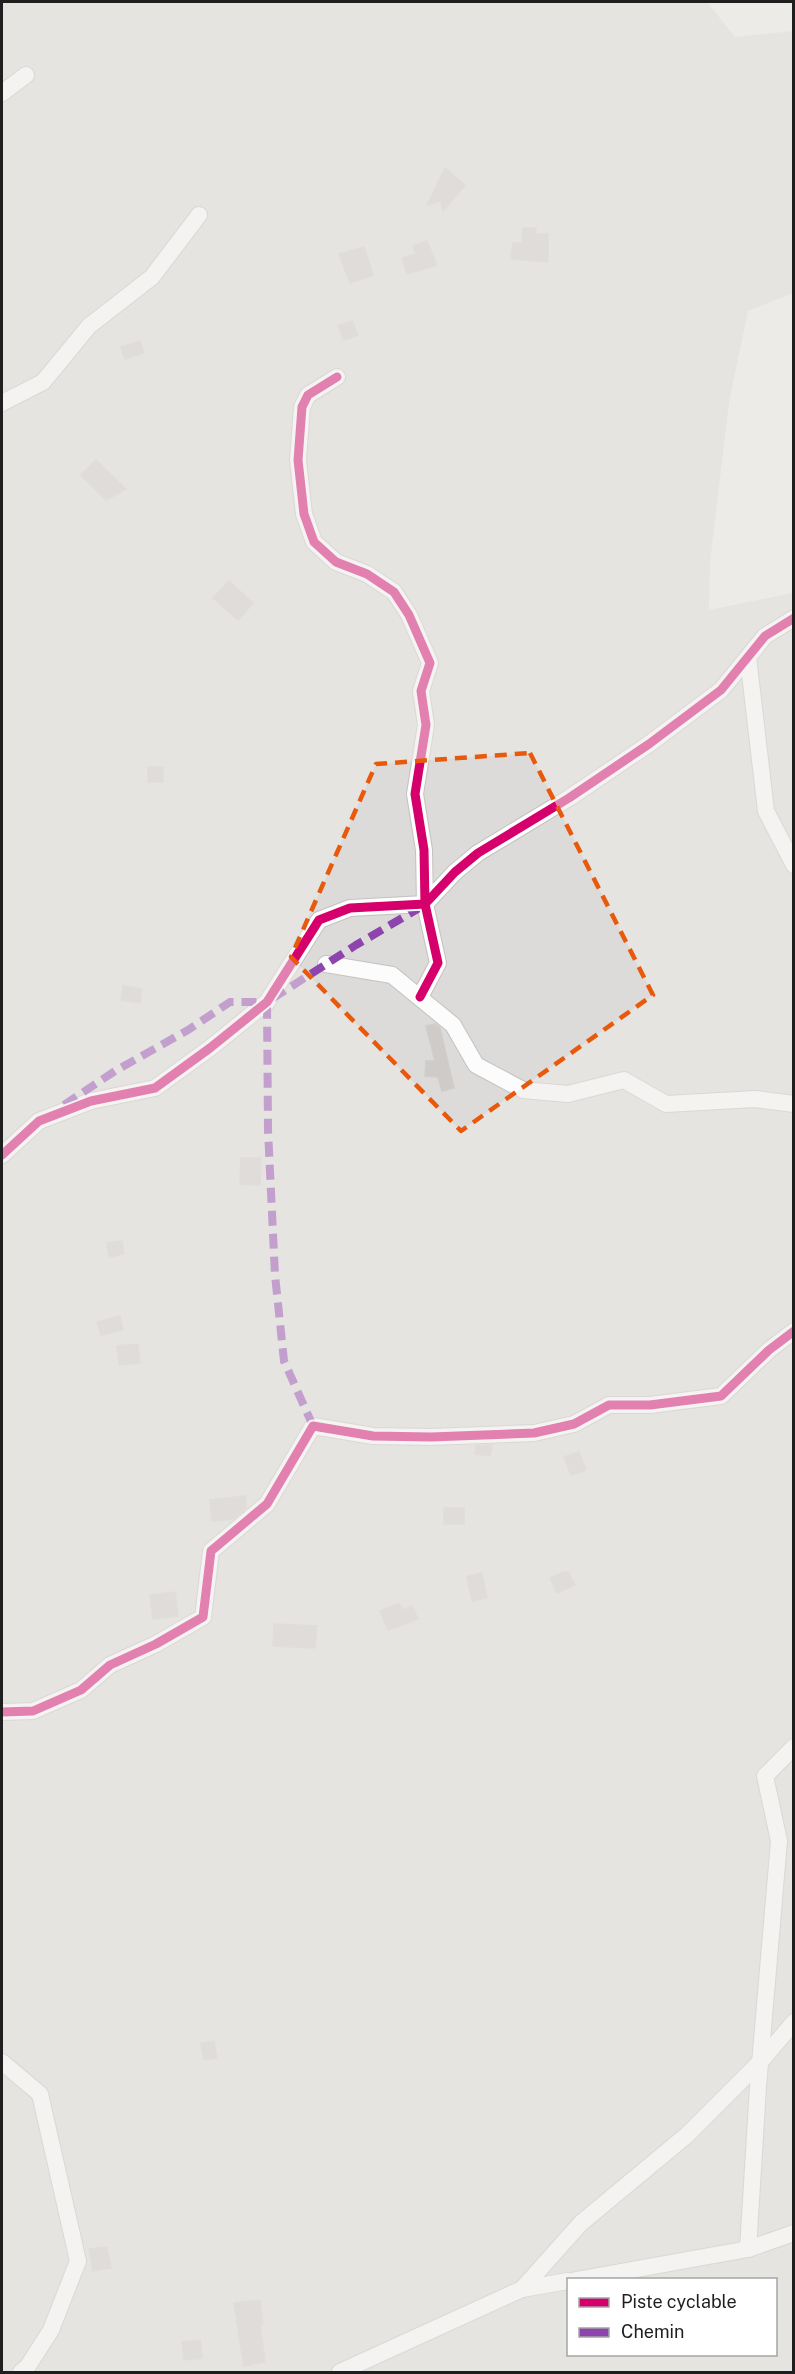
<svg xmlns="http://www.w3.org/2000/svg" width="795" height="2374" font-family="'Public Sans',sans-serif">
  <style>
    .residential { fill: #dcdbd9; fill-rule: evenodd }
    .building { fill: #cecbc9; stroke: #d0cdca; stroke-width: 1.5 }
    .lines { fill: none; stroke-linecap: round; stroke-linejoin: round }
    .minor-casing { stroke: #c3c2c0; stroke-width: 18 }
    .minor { stroke: #fcfcfc; stroke-width: 16 }
    .quiet { stroke: #8e44ad; stroke-width: 8; stroke-dasharray: 15 8; stroke-linecap: butt }
    .cycleway-casing { stroke: #fff; stroke-width: 13 }
    .cycleway { stroke: #d6006c; stroke-width: 9 }
    .marked { fill: none; stroke: #e8590c; stroke-width: 4.5; stroke-dasharray: 12 8; stroke-linejoin: round }
  </style>
  <rect width="100%" height="100%" fill="#edebe8"/>
  <path class="residential" d="M2,2H707L735,37L794,31L793,293L748,311L729,402L710,562L709,610L793,593V2372H2ZM568,2280H776V2354H568Z"/>
  <g class="building">
    <polygon points="445,168 465,185 443,211 441,201 427,205"/>
    <polygon points="523,228 536,228 535,234 548,234 548,262 511,259 513,243 522,243"/>
    <polygon points="427,241 437,265 407,274 402,258 416,254 413,246"/>
    <polygon points="364,247 373,275 350,283 339,254"/>
    <polygon points="352,321 358,335 344,340 338,326"/>
    <polygon points="140,341 144,353 125,359 121,347"/>
    <polygon points="96,460 126,489 106,500 81,475"/>
    <polygon points="229,581 253,603 238,620 213,598"/>
    <rect x="148" y="767" width="15" height="15"/>
    <polygon points="123,986 142,989 140,1003 121,1000"/>
    <polygon points="435,1024 440,1028 454,1088 442,1091 438,1077 425,1076 426,1061 435,1061 426,1026"/>
    <polygon points="241,1158 261,1158 260,1185 240,1184"/>
    <polygon points="122,1241 124,1254 109,1257 107,1243"/>
    <polygon points="120,1316 123,1330 101,1335 97,1322"/>
    <polygon points="138,1344 140,1363 119,1365 117,1346"/>
    <polygon points="492,1445 490,1456 475,1454 476,1446"/>
    <polygon points="579,1452 586,1470 571,1475 564,1457"/>
    <polygon points="245,1496 246,1508 233,1519 212,1521 210,1500"/>
    <rect x="444" y="1508" width="20" height="16"/>
    <polygon points="563,1572 568,1572 575,1585 557,1593 550,1578"/>
    <polygon points="482,1573 487,1598 472,1601 467,1576"/>
    <polygon points="175,1592 178,1616 153,1619 150,1595"/>
    <polygon points="399,1603 402,1610 412,1606 418,1619 388,1630 380,1611"/>
    <polygon points="274,1624 317,1626 315,1648 273,1646"/>
    <polygon points="214,2041 217,2058 204,2060 201,2043"/>
    <polygon points="107,2247 111,2268 93,2271 89,2249"/>
    <polygon points="260,2300 263,2324 260,2324 265,2362 244,2366 234,2303"/>
    <polygon points="200,2340 202,2358 184,2360 182,2342"/>
  </g>
  <g class="lines">
    <defs>
      <g id="minor">
        <polyline points="2,93 26,75"/>
        <polyline points="337,377 308,395 302,407 298,460 304,514 314,542 336,562 367,574 394,592 409,615 430,663 421,691 426,725 415,794 424,850 425,904 438,963 420,997"/>
        <polyline points="2,403 43,382 89,326 152,277 199,215"/>
        <polyline points="748,657 766,811 794,865"/>
        <polyline points="326,964 392,975 453,1025 476,1065 523,1090 568,1094 624,1080 666,1104 755,1099 794,1104"/>
        <polyline points="2,1155 39,1121 91,1101 155,1088 210,1048 267,1002 319,920 350,908 425,904 455,872 478,853 569,798 649,744 721,690 765,636 794,618"/>
        <polyline points="2,1712 33,1711 81,1690 110,1665 156,1644 203,1617 211,1551 267,1504 313,1426 373,1436 431,1437 534,1433 574,1424 609,1405 650,1405 721,1396 769,1350 794,1331"/>
        <polyline points="2,2062 40,2094 78,2261 51,2330 28,2366 21,2372"/>
        <polyline points="748,2249 758,2087 779,1841 765,1776 794,1747"/>
        <polyline points="576,2280 748,2249 794,2233"/>
        <polyline points="522,2289 581,2223 687,2135 761,2061 794,2022"/>
        <polyline points="340,2372 522,2289 568,2281"/>
      </g>
    </defs>
    <use href="#minor" class="minor-casing"/>
    <use href="#minor" class="minor"/>
    <g class="quiet">
      <polyline points="64,1105 115,1071 188,1030 230,1002 266,1002"/>
      <polyline points="313,1426 284,1361 275,1275 268,1130 267,1002 356,945 421,907"/>
    </g>
    <defs>
      <g id="cycleway">
        <polyline points="337,377 308,395 302,407 298,460 304,514 314,542 336,562 367,574 394,592 409,615 430,663 421,691 426,725 415,794 424,850 425,904 438,963 420,997"/>
        <polyline points="2,1155 39,1121 91,1101 155,1088 210,1048 267,1002 319,920 350,908 425,904 455,872 478,853 569,798 649,744 721,690 765,636 794,618"/>
        <polyline points="2,1712 33,1711 81,1690 110,1665 156,1644 203,1617 211,1551 267,1504 313,1426 373,1436 431,1437 534,1433 574,1424 609,1405 650,1405 721,1396 769,1350 794,1331"/>
      </g>
    </defs>
    <use href="#cycleway" class="cycleway-casing"/>
    <use href="#cycleway" class="cycleway"/>
  </g>
  <path d="M0 0H795V2374H0ZM530,753L653,995L461,1131L291,957L376,764Z" fill="#edebe8" fill-opacity=".55" fill-rule="evenodd"/>
  <path class="marked" d="M530,753L653,995L461,1131L291,957L376,764Z"/>
  <rect width="795" height="2374" fill="none" stroke="#1f1f1f" stroke-width="6"/>
  <rect x="567" y="2278" width="210" height="78" fill="#ffffff" stroke="#a5a5a5" stroke-width="1.5"/>
  <rect x="579" y="2298" width="30" height="9" fill="#d6006c" stroke="#a5a5a5" stroke-width="1.5"/>
  <text x="621" y="2308" font-size="18" fill="#1f1f1f">Piste cyclable</text>
  <rect x="579" y="2328" width="30" height="9" fill="#8e44ad" stroke="#a5a5a5" stroke-width="1.5"/>
  <text x="621" y="2338" font-size="18" fill="#1f1f1f">Chemin</text>
</svg>
